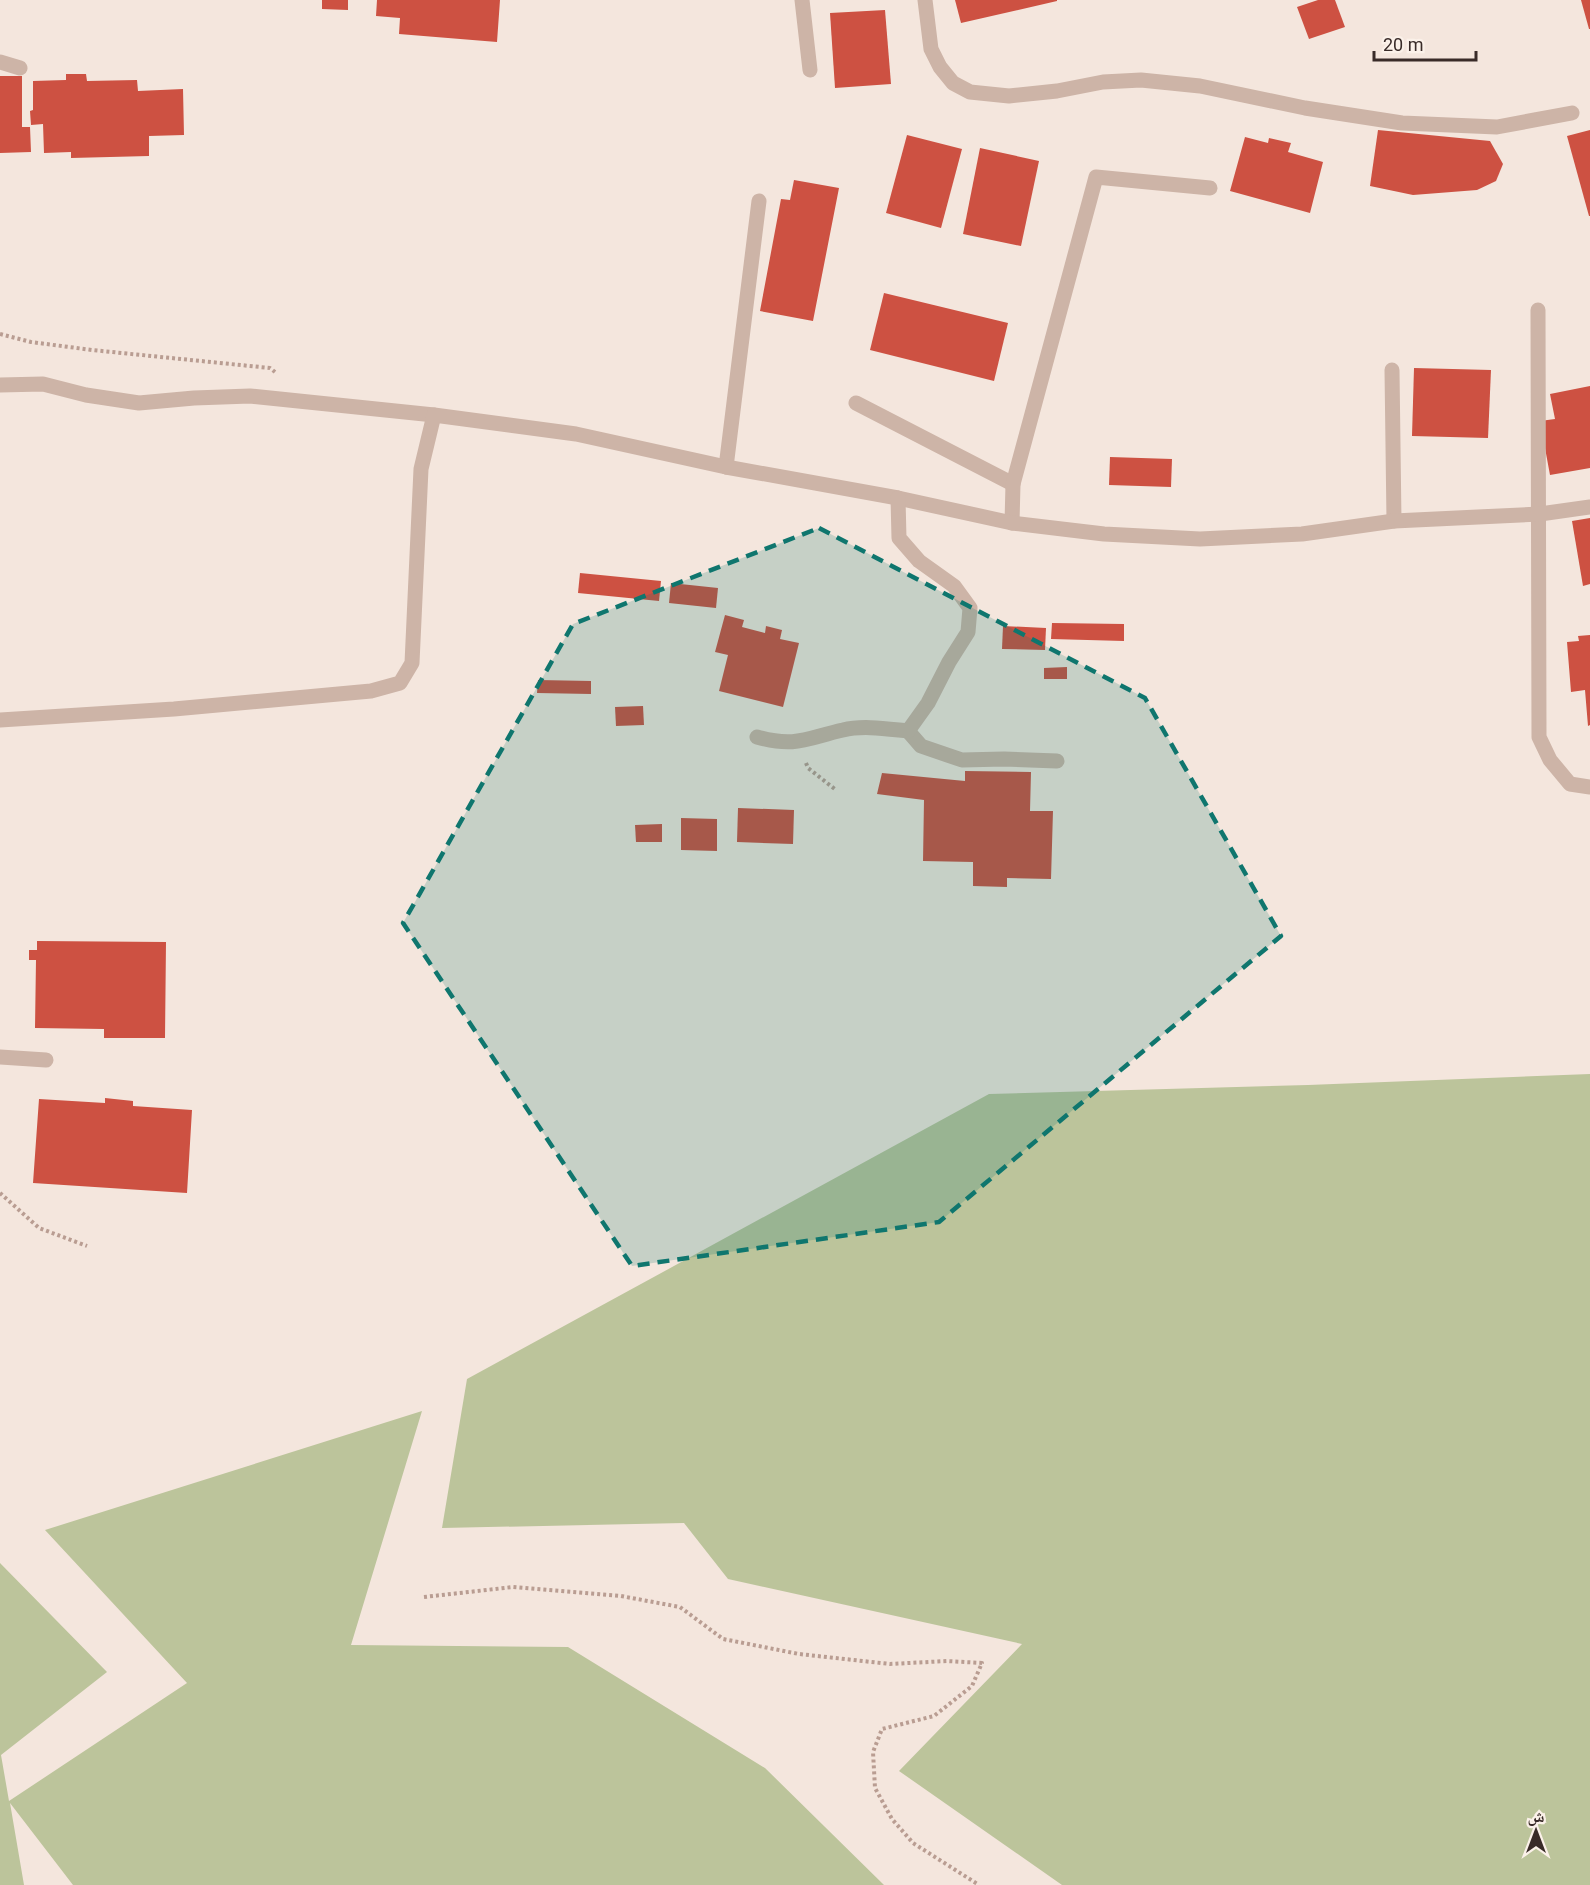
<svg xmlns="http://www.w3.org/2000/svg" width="1590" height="1885" font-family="Roboto,'Noto Naskh Arabic',sans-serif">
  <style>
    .green { fill: #bcc49b }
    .building { fill: #cd5142 }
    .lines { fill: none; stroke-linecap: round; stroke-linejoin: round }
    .path { stroke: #b99d92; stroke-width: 4; stroke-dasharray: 3 3; stroke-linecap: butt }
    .minor { stroke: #cdb4a7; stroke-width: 15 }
    .marked { fill: #0f766e; fill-opacity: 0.2; stroke: #0f766e; stroke-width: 4.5; stroke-dasharray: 12 8; stroke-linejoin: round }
  </style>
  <rect width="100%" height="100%" fill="#f4e6dd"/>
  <g class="green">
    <polygon points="1590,1074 1590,1885 1062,1885 899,1771 1022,1644 728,1579 684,1523 442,1528 467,1379 989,1094 1308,1085"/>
    <polygon points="422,1411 351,1645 568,1647 765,1768 884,1885 73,1885 10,1803 24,1885 0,1885 0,1563 107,1672 1,1755 9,1801 187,1683 45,1530"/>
  </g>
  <g class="building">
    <polygon points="322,0 348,0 348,10 322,9"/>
    <polygon points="377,0 500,0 497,42 399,34 400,18 376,16"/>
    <polygon points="955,0 1057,0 1057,1 961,23"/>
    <polygon points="1318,0 1335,0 1345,27 1309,39 1297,7"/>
    <polygon points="1581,0 1590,0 1590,29 1589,29"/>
    <polygon points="885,10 891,84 835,88 830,13"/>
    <polygon points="66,74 86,74 87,81 137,80 138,91 183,89 184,135 149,136 149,156 71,158 71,152 44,153 43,124 31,125 30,111 33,110 33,81 66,80"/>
    <polygon points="0,76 22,76 22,127 30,127 31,152 0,153"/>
    <polygon points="1378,130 1490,141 1503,164 1496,181 1477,190 1413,195 1370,186"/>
    <polygon points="1590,130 1590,216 1589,216 1567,136"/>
    <polygon points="907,135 962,149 941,228 886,213"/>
    <polygon points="1245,137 1268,143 1269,138 1291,143 1288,152 1323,162 1310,213 1230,191"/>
    <polygon points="980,148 1039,161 1021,246 963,234"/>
    <polygon points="794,180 839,188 813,321 760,311 781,199 790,200"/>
    <polygon points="884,293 1008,323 994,381 870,350"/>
    <polygon points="1414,368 1491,370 1488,438 1412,436"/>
    <polygon points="1590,386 1590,468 1550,475 1540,421 1555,419 1550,394"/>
    <polygon points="1110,457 1172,459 1171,487 1109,485"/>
    <polygon points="1590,518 1590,584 1583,586 1572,521"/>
    <polygon points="580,573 661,581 659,601 578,593"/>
    <polygon points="671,583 718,588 716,608 669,603"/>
    <polygon points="725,615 744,620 742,627 765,633 766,626 782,630 780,639 799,643 783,707 719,691 728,655 715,652"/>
    <polygon points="1052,623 1124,624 1124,641 1051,639"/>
    <polygon points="1003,626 1046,628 1045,650 1002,649"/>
    <polygon points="1590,635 1590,725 1588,726 1585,690 1571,692 1567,642 1579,641 1578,636"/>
    <polygon points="1067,667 1067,679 1044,679 1044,668"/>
    <polygon points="538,680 591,681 591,694 537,693"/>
    <polygon points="643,706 644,725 616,726 615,707"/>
    <polygon points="965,771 1031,772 1030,811 1053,811 1051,879 1007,878 1007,887 973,886 973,862 923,861 924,800 877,794 882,773 965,781"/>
    <polygon points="738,808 794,810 793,844 737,842"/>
    <polygon points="681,818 717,819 717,851 681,850"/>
    <polygon points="662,824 662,842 636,842 635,825"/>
    <polygon points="37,941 166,942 165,1038 104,1038 104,1029 35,1028 36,960 29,960 29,950 37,950"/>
    <polygon points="105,1098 133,1101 133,1106 192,1110 187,1193 33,1183 39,1099 105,1103"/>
  </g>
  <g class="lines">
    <g class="path">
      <polyline points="0,334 31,342 92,350 270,368 275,372"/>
      <polyline points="806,763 808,768 836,790"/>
      <polyline points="0,1193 39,1228 87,1246"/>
      <polyline points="424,1597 513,1587 621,1596 680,1607 723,1639 799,1654 890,1664 947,1661 982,1663 972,1686 934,1716 882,1729 873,1752 875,1788 892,1819 913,1843 979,1885"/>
    </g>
    <g class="minor">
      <polyline points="802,0 810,70"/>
      <polyline points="925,0 931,49 940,67 953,83 970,92 1009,96 1057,91 1103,82 1141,80 1200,86 1305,108 1402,123 1497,127 1572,113"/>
      <polyline points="0,62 20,68"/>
      <polyline points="1538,310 1539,737 1550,760 1570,784 1590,787"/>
      <polyline points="1392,370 1394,521"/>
      <polyline points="0,385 43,384 86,395 139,403 194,398 250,396 434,415"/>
      <polyline points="856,403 1013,484"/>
      <polyline points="726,467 759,201"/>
      <polyline points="1012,523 1013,484 1096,177 1210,188"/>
      <polyline points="0,720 174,709 371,691 400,683 412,663 421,469 434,415 576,434 726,467 898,498 1012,523 1104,534 1200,539 1302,534 1394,521 1540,514 1590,507"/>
      <polyline points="908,731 921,746 962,760 1004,759 1057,761"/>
      <path d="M757,737C796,748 807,738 843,730C863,725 888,729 908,731L928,703L949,662L968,632L970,608L954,586L919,561L899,538L898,498"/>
      <polyline points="0,1057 46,1060"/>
    </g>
  </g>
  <path class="marked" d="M819,528L1145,698L1281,936L939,1222L632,1266L403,923L573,624Z"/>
  <g transform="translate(1536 1831)" stroke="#fbf1e9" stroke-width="4.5" paint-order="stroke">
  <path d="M0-4.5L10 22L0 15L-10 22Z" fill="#392b28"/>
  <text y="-9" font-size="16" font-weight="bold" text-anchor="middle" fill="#392b28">ش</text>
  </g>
  <path d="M1374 51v9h102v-9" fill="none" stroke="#392b28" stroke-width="3"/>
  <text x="1383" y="51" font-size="18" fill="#392b28" stroke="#fbf1e9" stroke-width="4.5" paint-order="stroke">20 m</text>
</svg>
